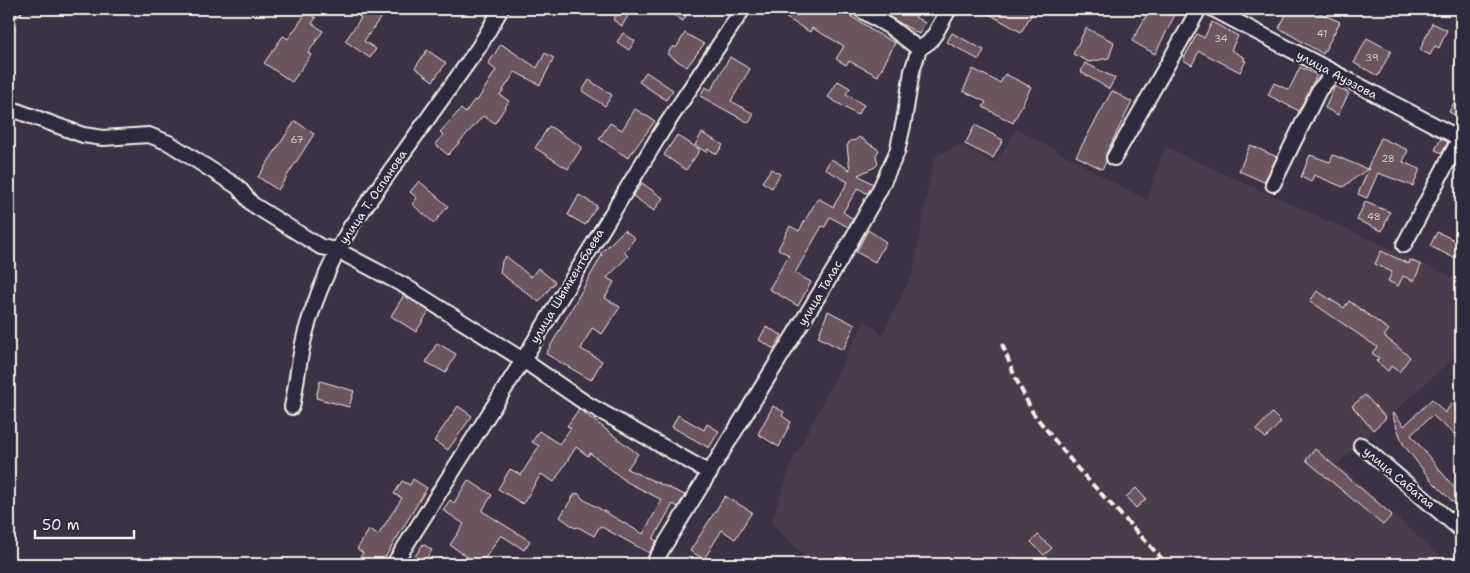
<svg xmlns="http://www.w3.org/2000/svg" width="1470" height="573" font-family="'Shantell Sans',sans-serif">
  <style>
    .built { fill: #4a3c4c }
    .building { fill: #6c545f; stroke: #f4f1e8 }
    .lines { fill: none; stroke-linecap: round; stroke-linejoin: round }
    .minor-casing { stroke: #f4f1e8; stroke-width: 18 }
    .minor { stroke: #2f2a3d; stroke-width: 14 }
    .rail { stroke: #f4f1e8; stroke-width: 4; stroke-dasharray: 8 4; stroke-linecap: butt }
    .labels { text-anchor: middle; stroke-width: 4.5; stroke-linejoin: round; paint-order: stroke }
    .number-label { font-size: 10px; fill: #d2cac6 }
    .street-label { font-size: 12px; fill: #f4f1e8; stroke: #2f2a3d }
  </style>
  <rect width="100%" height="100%" fill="#3b3244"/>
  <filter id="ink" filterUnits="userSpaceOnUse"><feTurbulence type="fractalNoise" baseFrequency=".02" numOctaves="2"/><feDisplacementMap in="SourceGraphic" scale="10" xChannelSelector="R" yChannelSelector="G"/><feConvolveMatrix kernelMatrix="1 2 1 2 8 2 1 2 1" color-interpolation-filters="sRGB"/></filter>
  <g filter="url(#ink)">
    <polygon class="built" points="1017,129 1147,200 1165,147 1461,281 1461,351 1337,464 1449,564 813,564 771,523 792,462 865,320 882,335 913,272 934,157 960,145 995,163"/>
    <g class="building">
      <polygon points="363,9 375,9 383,14 364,41 376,49 370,58 345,41 361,18 358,16"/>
      <polygon points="620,9 632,9 622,26 613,20"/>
      <polygon points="664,9 690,9 683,21"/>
      <polygon points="788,9 839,9 870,28 869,29 895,43 878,76 849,61 846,65 836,59 844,46 812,28 810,32 783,16"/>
      <polygon points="876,9 919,9 915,17 925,23 919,34"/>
      <polygon points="980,9 1035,9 1021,32"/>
      <polygon points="1150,9 1178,9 1155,54 1132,41"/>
      <polygon points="1289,9 1311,9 1340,22 1323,54 1279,28"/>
      <polygon points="307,12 316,18 312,23 323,31 308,53 311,55 292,82 264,63 283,36 288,39"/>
      <polygon points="1212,22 1238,36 1231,50 1245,58 1243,60 1246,61 1240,72 1199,51 1192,65 1183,60 1197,34 1204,38"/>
      <polygon points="1432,23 1447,30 1439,48 1435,46 1430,55 1420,50"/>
      <polygon points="1086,28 1114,42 1109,58 1089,62 1073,54"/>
      <polygon points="623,33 635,41 629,50 617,42"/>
      <polygon points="685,33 704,44 687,67 667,54 673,46 676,48"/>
      <polygon points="952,33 984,50 979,60 947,42"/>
      <polygon points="1367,38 1391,51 1378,76 1354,63"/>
      <polygon points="501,44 537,68 545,53 554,58 540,85 515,72 500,95 509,101 495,123 483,116 448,155 435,144 443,135 440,132 461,109 465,113 474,100 477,101 496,70 488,64"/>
      <polygon points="427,50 446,63 433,81 415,68"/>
      <polygon points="730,57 750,69 731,101 754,114 749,123 700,96 705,87 711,90"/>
      <polygon points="1085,63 1115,78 1109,89 1081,72"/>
      <polygon points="1300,67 1317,75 1299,111 1268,95 1274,83 1289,90"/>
      <polygon points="973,69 1000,83 1005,74 1031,87 1013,123 983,107 986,102 963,91"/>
      <polygon points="646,72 673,90 666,100 639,82"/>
      <polygon points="589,80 612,95 605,106 582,91"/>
      <polygon points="838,81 850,88 846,94 864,105 857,115 828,97"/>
      <polygon points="1335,86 1349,93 1338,115 1325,108"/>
      <polygon points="1461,89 1461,118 1449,112"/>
      <polygon points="1112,91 1132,102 1106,154 1106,162 1102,169 1076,156"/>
      <polygon points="635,109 655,121 628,158 599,139 610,123 622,130"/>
      <polygon points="295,121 314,134 278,190 258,177"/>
      <polygon points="975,125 1003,140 993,158 965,144"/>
      <polygon points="549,126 582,147 568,169 535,148"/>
      <polygon points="702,133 723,145 717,154 708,149 706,152 695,145"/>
      <polygon points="677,135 700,150 686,170 664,155"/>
      <polygon points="859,137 879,150 876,155 878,164 875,167 858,175 873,184 868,194 858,188 843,212 853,219 848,227 830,217 825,227 822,226 795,273 811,282 798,306 769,289 789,255 778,249 790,226 799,231 818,198 833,207 848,182 825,169 831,159 850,170 847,146 850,141 856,140"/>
      <polygon points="1381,138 1408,150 1403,162 1420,169 1413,186 1378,173 1367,198 1358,194 1369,168 1343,187 1314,175 1311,182 1301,177 1310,155 1330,162 1333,155 1367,169"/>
      <polygon points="1441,138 1448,142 1442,153 1435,150"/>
      <polygon points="1250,145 1277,157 1264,182 1239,171"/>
      <polygon points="771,169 780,174 772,188 762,182"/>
      <polygon points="419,181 448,206 434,223 412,204 417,198 410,192"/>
      <polygon points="642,183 663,198 654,211 633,196"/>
      <polygon points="579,195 597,206 585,225 568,215"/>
      <polygon points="1365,202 1390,212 1382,231 1357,220"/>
      <polygon points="624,230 635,238 624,252 628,256 607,278 614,282 605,298 620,307 602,334 592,328 581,349 602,361 591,380 546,354 602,255 600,254"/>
      <polygon points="868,230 886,242 875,262 856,252"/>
      <polygon points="1437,232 1461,243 1454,258 1430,246"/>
      <polygon points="1381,251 1409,264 1410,260 1421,265 1414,281 1403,276 1398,286 1388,281 1392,272 1375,264"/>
      <polygon points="506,256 531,277 538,268 555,282 539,302 500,273 502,261"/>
      <polygon points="1317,291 1344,308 1349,301 1389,330 1384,336 1410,357 1399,372 1391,366 1388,371 1376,361 1379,358 1372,353 1377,347 1310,301"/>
      <polygon points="404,295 429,311 416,332 391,316"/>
      <polygon points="828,311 855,325 843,350 818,337"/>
      <polygon points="766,327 782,335 774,349 759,340"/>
      <polygon points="437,343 456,354 446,373 426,362"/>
      <polygon points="320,381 354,391 349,407 316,398"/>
      <polygon points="1365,395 1386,418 1373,430 1352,406"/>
      <polygon points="1432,399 1445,413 1452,403 1461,411 1461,440 1432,415 1411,435 1461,496 1455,504 1430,479 1403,444 1392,414 1394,413 1404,426"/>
      <polygon points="458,406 472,416 448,450 434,441"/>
      <polygon points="773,406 784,412 782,416 791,422 779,447 758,434"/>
      <polygon points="579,409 638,454 627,469 685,495 678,507 673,504 653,539 657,541 649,553 600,526 594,536 578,527 575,528 560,517 574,495 578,493 583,499 643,534 662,500 627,482 590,453 588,456 576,447 554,482 541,474 523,504 498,489 510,469 521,475 539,446 532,442 539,431 559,444 571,428 567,426"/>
      <polygon points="1272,413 1281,422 1266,438 1256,430"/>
      <polygon points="678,415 704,430 707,424 719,431 709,448 672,427"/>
      <polygon points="1315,449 1392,515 1383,525 1306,460"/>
      <polygon points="413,479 427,488 381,564 355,564 363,553 357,549 369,530 378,535 402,498 394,494 402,481 410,485"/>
      <polygon points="468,480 492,495 482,511 530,541 524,550 501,535 481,564 478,564 450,545 464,524 443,510 450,500 454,503"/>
      <polygon points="1136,488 1146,499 1136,508 1126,497"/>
      <polygon points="725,496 752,512 735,539 722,530 704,559 690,551"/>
      <polygon points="1038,535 1052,548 1044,555 1031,542"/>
      <polygon points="423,544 432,550 423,564 410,564"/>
    </g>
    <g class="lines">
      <defs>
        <g id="minor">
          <polyline points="1213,9 1461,139"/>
          <polyline points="861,10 890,27 919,49"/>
          <polyline points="9,11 14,9"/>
          <polyline points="9,108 83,135 103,138 149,135 169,143 238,187 252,204 303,236 321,247 337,250 405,286 523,360 584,402 710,473"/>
          <polyline points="1114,158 1199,9"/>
          <polyline points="1273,184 1319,90 1333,74"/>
          <polyline points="1404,245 1460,138"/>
          <path d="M292,407C297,382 299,356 306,331C316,294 332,260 351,226L479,47L501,9"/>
          <polyline points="1361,445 1461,530"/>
          <polyline points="394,564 523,360 662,131 743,9"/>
          <polyline points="653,564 839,262 879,191 897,152 904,121 912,71 919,49 929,42 935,34 949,9"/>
        </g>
      </defs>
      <use href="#minor" class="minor-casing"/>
      <use href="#minor" class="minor"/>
      <polyline class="rail" points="1002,344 1015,377 1033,413 1078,469 1167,564"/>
    </g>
  </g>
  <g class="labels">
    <g class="number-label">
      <text x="1322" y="37">41</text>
      <text x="1221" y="42">34</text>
      <text x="1372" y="61">39</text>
      <text x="297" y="143">67</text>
      <text x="1388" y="162">28</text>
      <text x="1374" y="220">48</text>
    </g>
    <g class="street-label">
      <text transform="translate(1337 75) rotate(28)" y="4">улица Ауэзова</text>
      <text transform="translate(373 197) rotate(-56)" y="4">улица Т. Оспанова</text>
      <text transform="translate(567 286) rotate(-59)" y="4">улица Шымкентбаева</text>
      <text transform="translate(820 293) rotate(-59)" y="4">улица Талас</text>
      <text transform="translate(1399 478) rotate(40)" y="4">улица Сабатая</text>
    </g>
  </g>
  <rect width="1470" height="573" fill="none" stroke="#2f2a3d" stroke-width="30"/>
  <rect x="15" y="15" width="1440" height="543" fill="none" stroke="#f4f1e8" stroke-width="2" filter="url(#ink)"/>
  <path d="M35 530v8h99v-8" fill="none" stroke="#f4f1e8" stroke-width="2.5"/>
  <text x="42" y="530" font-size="15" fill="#f4f1e8" stroke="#2f2a3d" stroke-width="4" paint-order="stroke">50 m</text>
</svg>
